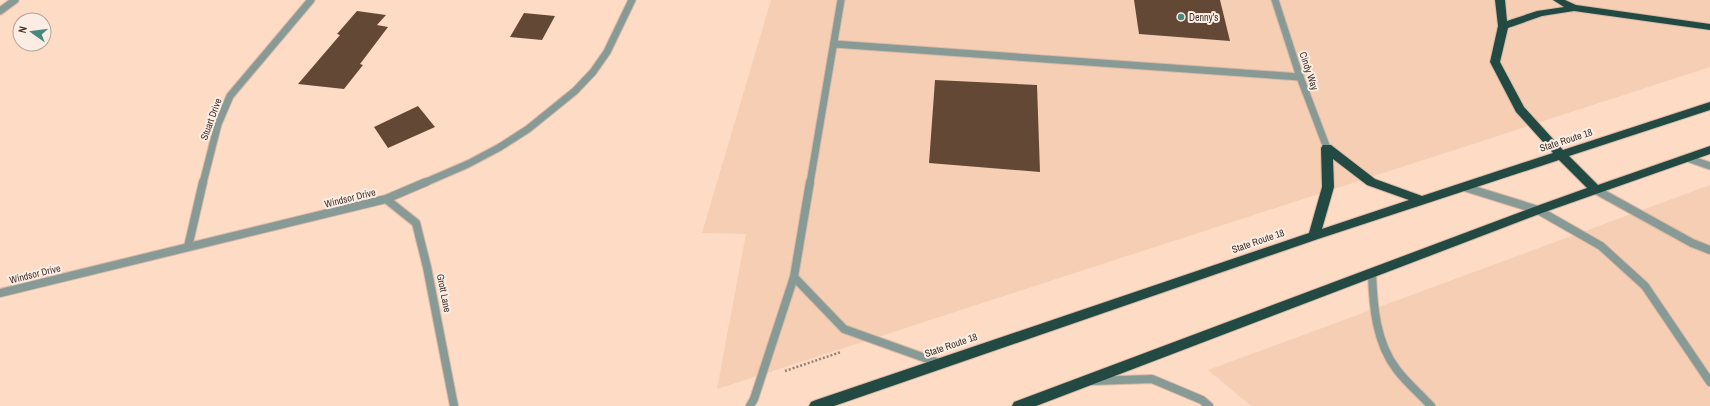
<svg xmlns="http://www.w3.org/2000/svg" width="1710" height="406" viewBox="0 0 1710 406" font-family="'Archivo Narrow',sans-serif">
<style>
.built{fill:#f6ceb4}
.building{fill:#644836}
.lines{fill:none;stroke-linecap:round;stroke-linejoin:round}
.lane-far1-casing{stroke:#d8baa7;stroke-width:9}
.lane-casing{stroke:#d8baa7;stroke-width:10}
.street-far1-casing{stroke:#d8baa7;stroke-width:9}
.street-casing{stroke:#d8baa7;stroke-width:10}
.highway-casing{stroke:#d8baa7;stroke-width:2}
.path{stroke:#978172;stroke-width:2.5;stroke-dasharray:2 2;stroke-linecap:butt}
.lane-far1{stroke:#889a96;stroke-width:7}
.lane{stroke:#889a96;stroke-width:8}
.street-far1{stroke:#889a96;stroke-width:7}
.street{stroke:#889a96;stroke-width:8}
.highway{fill:#224a42;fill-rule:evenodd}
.poi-dot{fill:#478a7d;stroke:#fbede4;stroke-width:1.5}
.labels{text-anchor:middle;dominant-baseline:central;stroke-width:4;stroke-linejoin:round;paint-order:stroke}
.poi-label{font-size:10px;fill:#43362d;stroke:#fbede4;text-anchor:start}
.street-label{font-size:10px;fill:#43362d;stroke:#fbede4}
</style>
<rect width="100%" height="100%" fill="#fddbc5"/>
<path class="built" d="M771 0H1710V67L717 389 746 234 702 233Z
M1710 185V406H1251L1208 370Z"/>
<path class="building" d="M1134 0H1220L1230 41 1139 34Z
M357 11 386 15 377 25 388 27 360 64 363 65 344 89 298 84 340 35 337 34Z
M524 13 555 16 542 40 510 37Z
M935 80 1037 85 1040 172 929 163Z
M418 106 435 127 388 148 374 127Z"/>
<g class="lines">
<g class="lane-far1-casing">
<path id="lane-far1" d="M834 44 1300 77
M1687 158 1710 166
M810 183 841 0"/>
</g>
<g class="lane-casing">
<path id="lane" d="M1464 187 1538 210 1601 246 1645 286 1710 382
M1596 190 1692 243 1710 250
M1372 273C1373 306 1376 343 1397 370 1407 383 1420 394 1431 406
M794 277 844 329 939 363
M1092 381 1152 379 1202 400 1209 406
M750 406 754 399 794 277 810 182"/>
</g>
<g class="street-far1-casing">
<path id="street-far1" d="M1275 0 1300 77 1327 148
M0 11 15 0
M203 183 218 124 230 96 311 0
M424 183 468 164 500 147 528 129 575 91 593 72 607 52 632 0"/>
</g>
<g class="street-casing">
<path id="street" d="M386 199 416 223 427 267 454 406
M188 247 203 182
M0 293 386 199 426 182"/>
</g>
<g class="highway-casing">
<path id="highway" d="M1495 0H1505L1507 21 1537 11 1564 7 1553 0H1565L1576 5 1710 24V30L1574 11 1542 16 1508 28 1500 62 1524 107 1563 150 1710 102V110L1569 156 1598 185 1710 146V154L1542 213 1036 406H1012L1014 402 1534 207 1587 188 1559 160 1318 239 834 406H809L811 402 816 400 1309 233 1322 187 1321 148 1323 145H1331L1375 179 1422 196 1553 153 1516 112 1490 62 1498 26ZM1333 159 1367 185 1409 200 1322 229 1334 187Z"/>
</g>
<path class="path" d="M785 371 841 352"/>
<use href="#lane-far1" class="lane-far1"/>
<use href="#lane" class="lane"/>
<use href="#street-far1" class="street-far1"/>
<use href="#street" class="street"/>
<use href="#highway" class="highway"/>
</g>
<circle class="poi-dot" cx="1181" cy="17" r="4"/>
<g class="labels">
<g class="poi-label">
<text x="1189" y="17">Denny's</text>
</g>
<g class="street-label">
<text transform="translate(1309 71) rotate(71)">Cindy Way</text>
<text transform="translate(211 119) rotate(-70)">Stuart Drive</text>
<text transform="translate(1566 140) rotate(-18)">State Route 18</text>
<text transform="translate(350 198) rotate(-14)">Windsor Drive</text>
<text transform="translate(1258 241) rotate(-19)">State Route 18</text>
<text transform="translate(35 274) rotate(-14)">Windsor Drive</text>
<text transform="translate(444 293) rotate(79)">Grott Lane</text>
<text transform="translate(951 345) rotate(-19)">State Route 18</text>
</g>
</g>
<g transform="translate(32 32) rotate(284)"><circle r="19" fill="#fbede4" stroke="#b1a49b"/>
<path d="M0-3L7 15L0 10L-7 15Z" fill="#478a7d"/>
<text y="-6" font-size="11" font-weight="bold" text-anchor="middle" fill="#43362d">N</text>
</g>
</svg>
